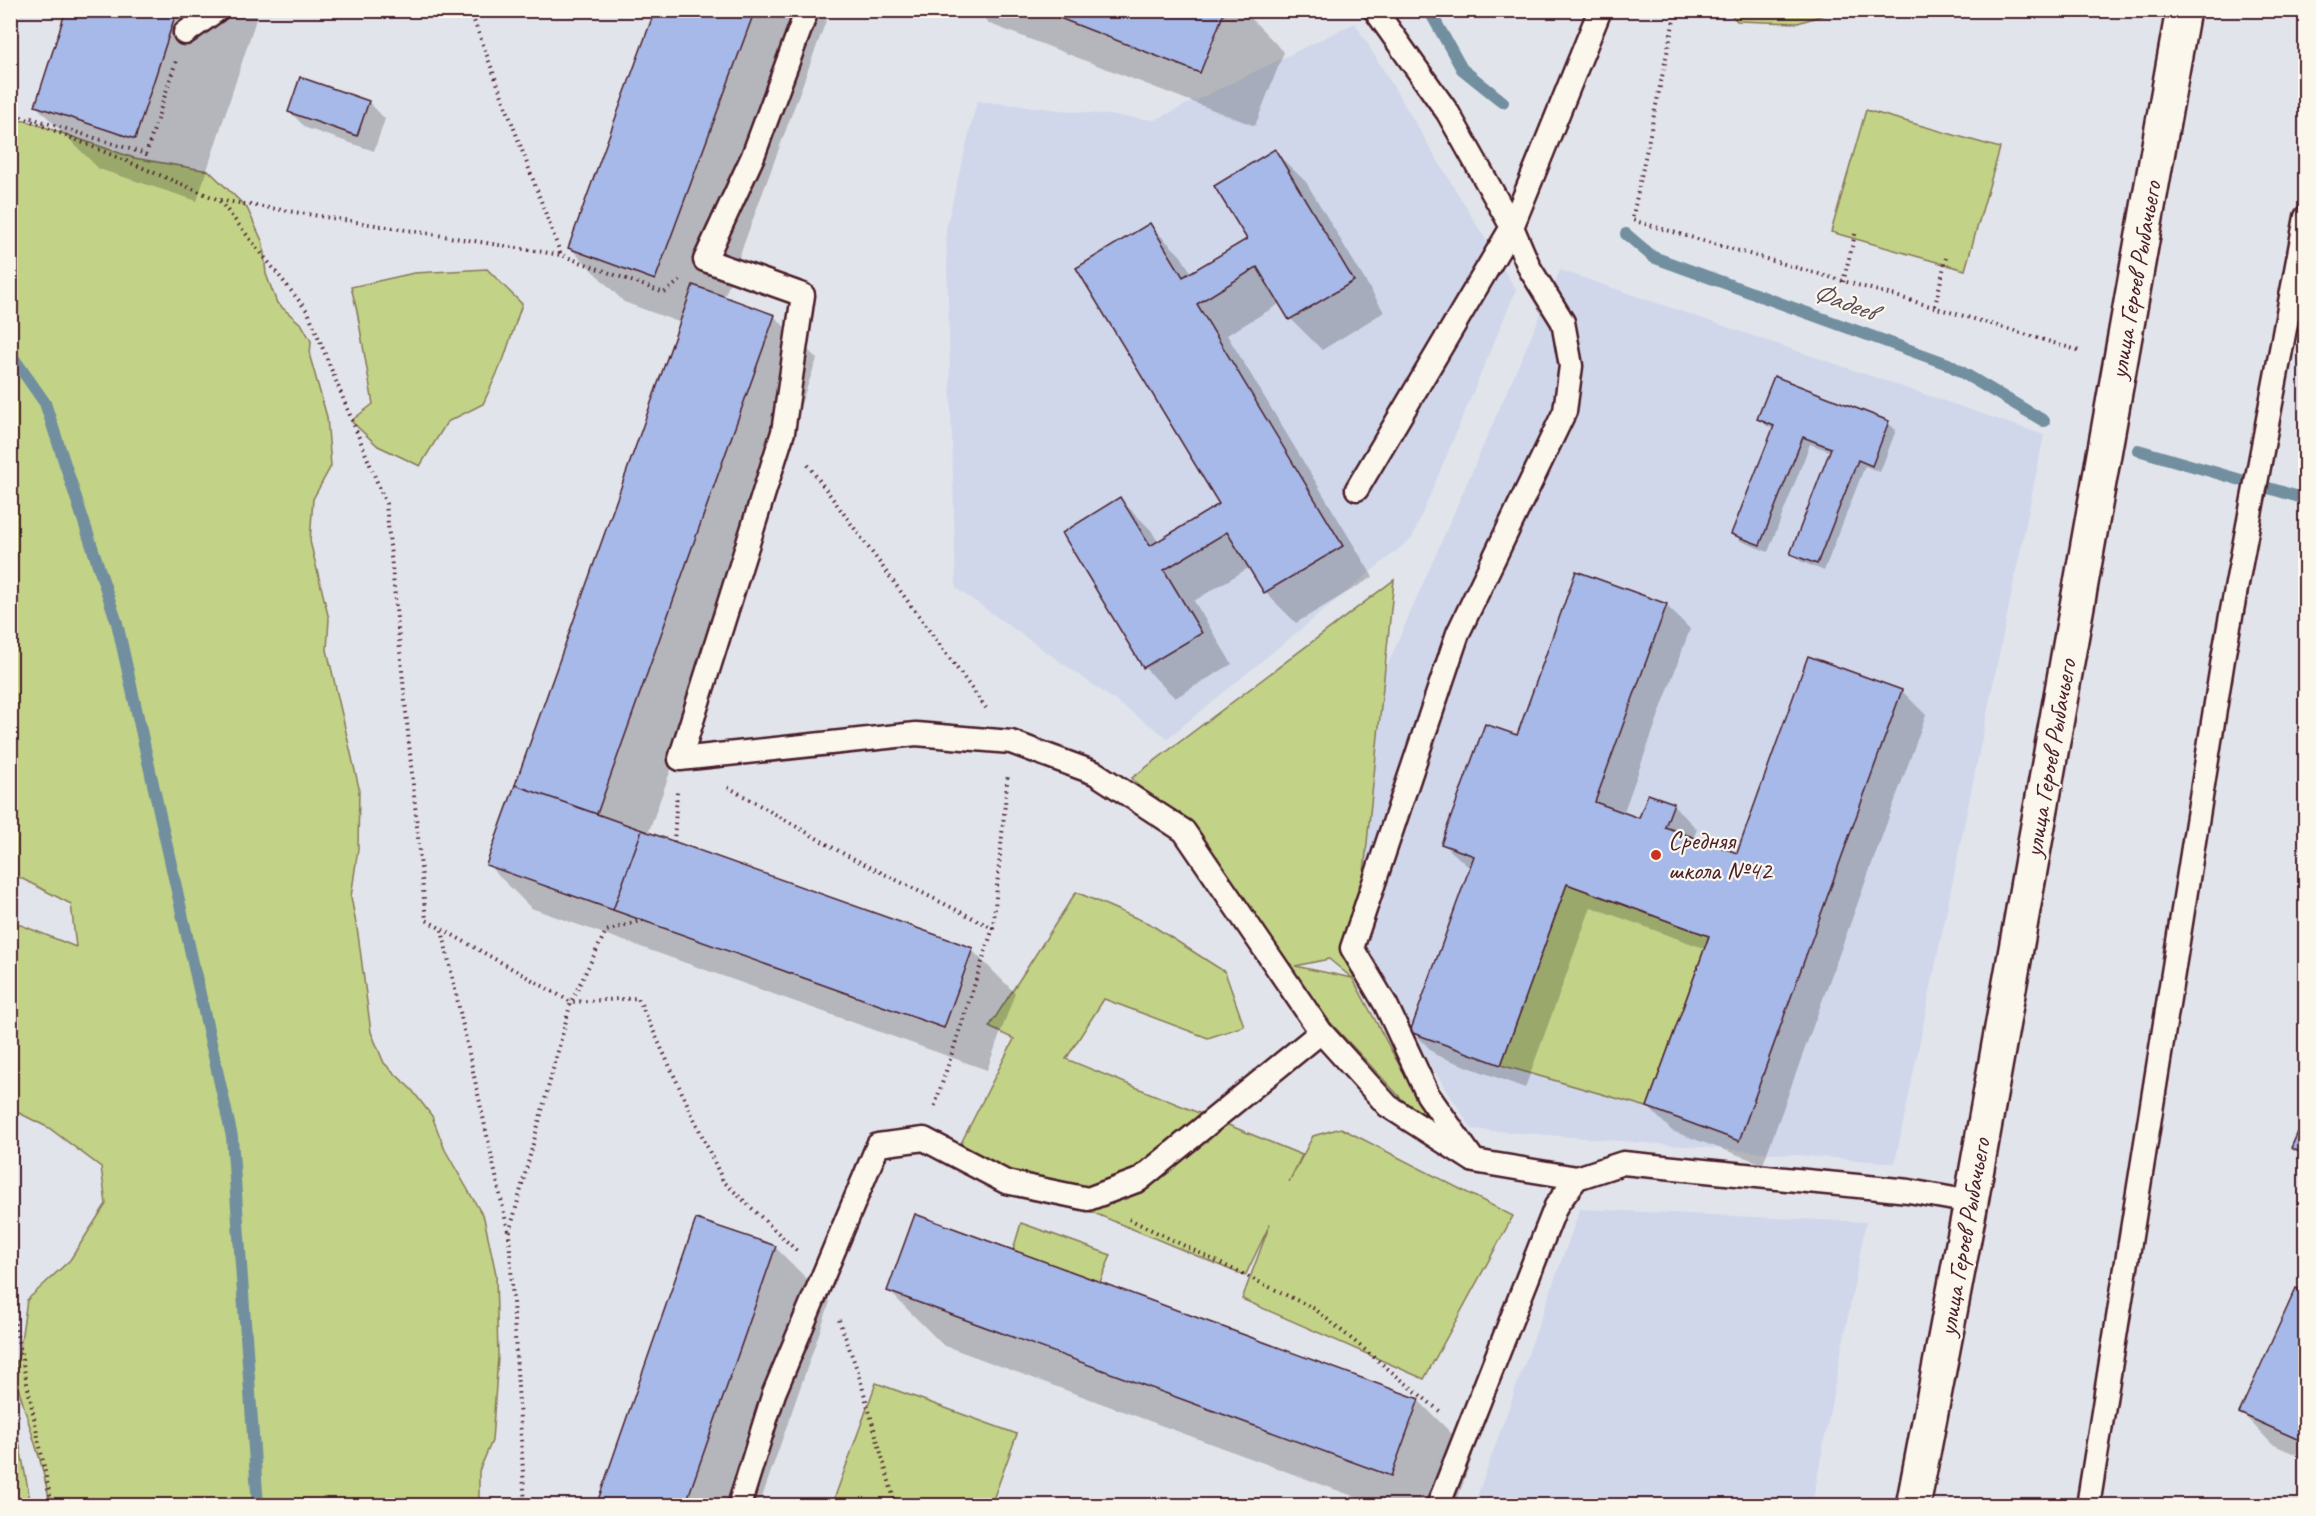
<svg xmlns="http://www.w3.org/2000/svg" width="2316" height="1516" viewBox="0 0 2316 1516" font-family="Caveat,sans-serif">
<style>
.built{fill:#d0d7ea}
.green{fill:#c2d287;stroke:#867859;stroke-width:1.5;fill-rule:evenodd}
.shadow{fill:#0003}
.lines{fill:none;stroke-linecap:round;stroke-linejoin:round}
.stream{stroke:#728fa0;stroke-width:12}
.building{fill:#a6b9e8;stroke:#4a1f2b;stroke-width:1.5}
.lane-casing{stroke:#4a1f2b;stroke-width:27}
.street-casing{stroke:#4a1f2b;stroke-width:38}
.path{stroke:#4a1f2b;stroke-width:4;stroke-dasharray:1.5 4.5;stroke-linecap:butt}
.lane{stroke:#fbf7ec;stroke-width:22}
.street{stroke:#fbf7ec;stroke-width:33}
.poi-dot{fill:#c8321e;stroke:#fbf7ec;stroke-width:2}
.labels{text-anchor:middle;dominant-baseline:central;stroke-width:4.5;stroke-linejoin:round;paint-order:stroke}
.street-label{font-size:26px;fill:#4a1f2b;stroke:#fbf7ec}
.poi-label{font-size:26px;fill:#4a1f2b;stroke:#fbf7ec;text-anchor:start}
.water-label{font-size:27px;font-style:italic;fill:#5b4e5c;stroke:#fbf7ec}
</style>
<rect width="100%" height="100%" fill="#e2e4eb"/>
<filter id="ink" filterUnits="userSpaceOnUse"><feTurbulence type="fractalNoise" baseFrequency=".0167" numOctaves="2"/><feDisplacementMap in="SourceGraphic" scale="12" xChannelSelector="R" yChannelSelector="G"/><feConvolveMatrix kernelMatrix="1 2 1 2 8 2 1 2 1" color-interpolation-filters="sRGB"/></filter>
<g filter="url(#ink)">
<path class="built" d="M1355 23 1516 290 1412 538 1168 738 956 588 946 228 977 101 1155 120Z
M1560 270 2044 435 1895 1163 1472 1129 1300 865Z
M1580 1209 1866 1222 1812 1505H1474Z"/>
<path class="green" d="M1728 11H1836L1798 23 1737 21Z
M1866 110 2000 148 1965 270 1831 232Z
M11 120 27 121 134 158 209 171 247 208 263 243 266 274 277 303 302 325 311 341 310 357 327 417 331 466 313 499 310 541 329 619 327 650 359 788 358 849 351 897 358 934 371 1032 384 1063 412 1090 432 1116 445 1150 484 1218 496 1274 498 1357 492 1441 479 1471V1498L483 1505H51L40 1460 14 1374 20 1347 27 1300 70 1260 106 1204 101 1167 49 1128 11 1109V921L76 947 71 904 11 873Z
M487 269 522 304 504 358 483 404 447 422 420 466 378 446 351 421 373 404 357 311 351 287 414 273Z
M1394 580 1353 979 1439 1139 1273 961 1292 965 1255 935 1132 778ZM1329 959 1352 978 1295 966Z
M1567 884 1709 936 1647 1107 1501 1065Z
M1076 892 1150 924 1225 972 1244 1026 1208 1038 1104 999 1066 1059 1302 1155 1289 1182 1313 1136 1341 1128 1513 1216 1424 1379 1242 1299 1270 1224 1245 1276 955 1155 1014 1039 989 1027Z
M1021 1223 1111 1255 1100 1282 1013 1250Z
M876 1383 1017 1434 991 1505H832Z
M10 1400H11L31 1505H11Z"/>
<path class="shadow" d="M67 10H259L197 201 99 169 36 106Z
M657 10H830L724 298 774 316 817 359 648 834 972 950 1015 993 987 1070 531 908 488 865 681 323 624 302 569 247Z
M976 10H1243L1284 52 1255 126 990 24Z
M301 79 369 102 385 119 374 151 306 128 290 112Z
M1274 151 1306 182 1384 312 1322 350 1291 319 1281 303 1227 335 1373 577 1296 623 1265 592 1250 567 1194 601 1232 664 1175 698 1144 667 1120 499 1151 530 1158 542 1221 505 1150 225 1181 256 1192 274 1249 239Z
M1775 378 1888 423 1896 430 1880 472 1865 466 1824 571 1800 561 1792 553 1832 452 1810 444 1768 552 1741 541 1733 533 1774 429 1767 426 1759 419Z
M1666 605 1690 629 1623 814 1640 820 1673 805 1697 829 1693 839 1737 855 1902 691 1926 715 1763 1164 1672 1131 1648 1107 1706 949 1591 907 1525 1088 1436 1055 1412 1031 1471 869 1443 844 1518 737Z
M2306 1118V1161L2292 1148Z
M775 1247 830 1302 759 1506H598Z
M889 1291 1418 1400 1473 1455 1455 1506H1380L943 1345Z
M2306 1294V1459L2272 1444 2241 1412Z"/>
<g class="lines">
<path class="stream" d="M1429 10 1462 69 1503 102
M1626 234 1653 257 1948 364 2044 421
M10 353 45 403 117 623 232 1137 258 1506
M2138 450 2306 499"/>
</g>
<path class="building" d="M66 10H177L135 139 35 106Z
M655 10H755L655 280 568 248Z
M1039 10H1225L1200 73Z
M300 77 369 101 357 136 288 112Z
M1275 149 1354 281 1289 320 1257 267 1197 304 1343 546 1264 593 1227 532 1164 570 1202 633 1143 668 1062 533 1120 497 1150 546 1219 504 1076 268 1150 223 1183 277 1247 239 1214 186Z
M693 285 775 315 597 814 515 785Z
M1774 376 1889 421 1872 466 1858 460 1817 564 1790 554 1831 448 1803 437 1760 545 1731 534 1774 426 1757 419Z
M1576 571 1667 604 1595 802 1639 818 1648 794 1674 803 1665 827 1737 853 1808 656 1902 690 1739 1141 1647 1107 1709 936 1567 884 1501 1065 1410 1032 1474 856 1441 844 1485 724 1517 735Z
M515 785 642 830 613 910 486 865Z
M642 830 973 948 944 1028 613 910Z
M2306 1114V1155L2291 1148Z
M915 1214 1419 1399 1391 1476 887 1291Z
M696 1219 776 1246 685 1506H596Z
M2296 1288 2306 1293V1443L2239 1413Z"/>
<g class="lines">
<g class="lane-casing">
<path id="lane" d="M1375 10 1448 113 1512 227 1530 269 1563 322 1571 366 1565 411 1458 633 1352 948 1386 1005 1428 1095 1474 1161
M185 33 217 10
M1357 489 1512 227 1600 10
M1321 1032 1388 1106 1474 1161 1577 1178
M739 1506 774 1393 878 1145 924 1139 1006 1182 1088 1199 1139 1180 1321 1032 1184 831 1095 773 1011 742 916 734 680 759 783 432 803 295 705 260 753 156 807 10
M1438 1506 1556 1206 1577 1178 1623 1163 1909 1191 1971 1202
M2088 1506 2224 653 2306 217"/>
</g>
<g class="street-casing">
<path id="street" d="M1913 1506 1971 1202 2183 10"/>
</g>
<path class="path" d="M470 10 561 255
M1676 10 1632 220C1782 264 1931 305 2080 351
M10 112 219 200 308 312 386 504 426 920 571 1002 509 1234 525 1506
M31 118 146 154 176 61
M220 200 561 255 664 293 682 279
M1843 282 1856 231
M1935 306 1946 258
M808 465 986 708
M728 787 846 855 993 928 934 1108
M674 842 677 792
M643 920 606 931 571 1002 638 998 723 1181 798 1252
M993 928 1008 773
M442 930 508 1231
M1129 1219 1315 1309 1442 1413
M10 1300 52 1506
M839 1320 858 1372 896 1506"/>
<use href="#lane" class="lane"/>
<use href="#street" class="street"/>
</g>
</g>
<circle class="poi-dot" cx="1656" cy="855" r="6"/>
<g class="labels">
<g class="street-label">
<text transform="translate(2135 280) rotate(-80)">улица Героев Рыбачьего</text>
<text transform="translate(2050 758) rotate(-80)">улица Героев Рыбачьего</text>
<text transform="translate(1964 1237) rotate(-80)">улица Героев Рыбачьего</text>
</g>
<g class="poi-label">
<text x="1668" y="840">Средняя<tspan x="1668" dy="30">школа №42</tspan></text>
</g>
<g class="water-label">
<text transform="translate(1844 301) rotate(20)">Фадеев</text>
</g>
</g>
<rect width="2316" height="1516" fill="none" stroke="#fbf7ec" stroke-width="36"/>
<rect x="18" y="18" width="2280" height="1480" fill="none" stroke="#4a1f2b" stroke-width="2" filter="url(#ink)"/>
</svg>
